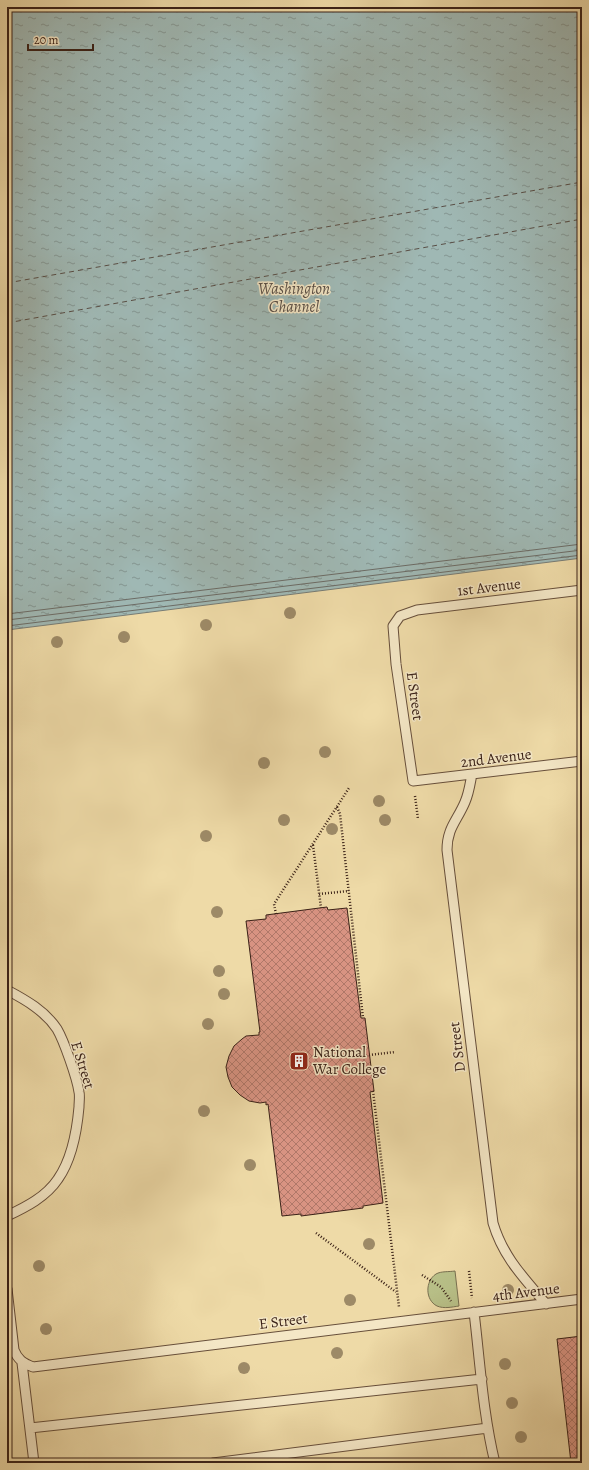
<svg xmlns="http://www.w3.org/2000/svg" width="589" height="1470" viewBox="0 0 589 1470" font-family="Alegreya,serif">
<style>
.green{fill:#b8c088;stroke:#797050}
.water{fill:url(#water-ripples);stroke:#777c75}
.lines{fill:none;stroke-linecap:round;stroke-linejoin:round}
.shore{stroke:#6c6c66;stroke-width:1}
.ferry{stroke:#584e46;stroke-width:1;stroke-dasharray:5 4;stroke-linecap:butt}
.building{fill:url(#building-cross-hatch);stroke:#3a2117}
.service-casing{stroke:#674f3b;stroke-width:11}
.path{stroke:#3a2117;stroke-width:2.5;stroke-dasharray:1 2;stroke-linecap:butt}
.service{stroke:#f4e7c6;stroke-width:9}
.tree{fill:#9d8a67}
.labels{text-anchor:middle;dominant-baseline:central;stroke-width:3;stroke-linejoin:round;paint-order:stroke}
.street-label{font-size:15px;fill:#3a2117;stroke:#f4e7c6}
.poi-label{font-size:15px;fill:#3a2117;stroke:#f4e7c6;text-anchor:start}
.water-label{font-size:16px;font-style:italic;fill:#584e46;stroke:#f4e7c6}
</style>
<defs>
<pattern id="water-ripples" width="26" height="14" patternUnits="userSpaceOnUse"><rect width="26" height="14" fill="#9fb8b4"/><path d="M2 4q2-2 4 0t4 0M15 11q2-2 4 0t4 0" fill="none" stroke="#839591"/></pattern>
<pattern id="building-cross-hatch" width="8" height="8" patternUnits="userSpaceOnUse"><rect width="8" height="8" fill="#d89382"/><path d="M0 0l8 8M0 8l8-8" fill="none" stroke="#b07869"/></pattern>
</defs>
<rect width="100%" height="100%" fill="#eedaa7"/>
<filter id="stains"><feTurbulence type="fractalNoise" baseFrequency=".005" numOctaves="4"/><feColorMatrix values="0 0 0 0 .2 0 0 0 0 .09 0 0 0 0 .02 0 0 0 .5 -.17"/></filter>
<radialGradient id="worn" r=".72"><stop offset=".6" stop-color="#630" stop-opacity="0"/><stop offset="1" stop-color="#630" stop-opacity=".3"/></radialGradient>
<path class="green" d="M455 1271 459 1306C452 1307 444 1309 437 1306 425 1300 425 1281 436 1274 441 1271 449 1272 455 1271Z"/>
<path class="water" d="M7 7H582V558L7 630Z"/>
<g class="lines">
<path class="shore" d="M7 614 582 544
M7 620 582 550
M7 626 582 555"/>
<path class="ferry" d="M7 283 582 182
M7 323 582 219"/>
</g>
<path class="building" d="M327 907 328 910 347 908 361 1018H365L374 1091 370 1092 383 1203 363 1206V1208L301 1216V1214L282 1216 268 1104 266 1105V1102L260 1103 249 1101 240 1095 232 1087 228 1077 226 1067 229 1056 234 1046 242 1039 246 1036 259 1035V1032H260L246 921 266 919V915Z
M582 1336V1463H571L557 1339Z"/>
<g class="lines">
<g class="service-casing">
<path id="service" d="M582 590 417 610 400 616 393 626 396 664 413 781 582 761
M472 774C470 784 469 793 465 802 457 821 447 828 447 850L493 1223C503 1257 524 1278 546 1304
M7 990C26 1000 45 1011 57 1029 64 1041 77 1078 79 1092 80 1096 79 1102 79 1107 77 1130 72 1159 58 1179 46 1197 26 1207 7 1216
M7 1289 14 1350C18 1360 23 1363 33 1367L582 1299
M474 1312C480 1362 483 1414 495 1463
M22 1363 34 1463
M30 1428 482 1379
M213 1463 488 1428"/>
</g>
<path class="path" d="M415 796 418 819
M337 807 340 814 363 1018
M313 845 321 908
M319 894 349 891
M276 914 274 904 349 788
M369 1055 395 1052
M373 1091 399 1307
M316 1233 396 1292
M469 1271 472 1298
M422 1275 441 1287 451 1301"/>
<use href="#service" class="service"/>
</g>
<g class="tree">
<circle cx="290" cy="613" r="6"/>
<circle cx="206" cy="625" r="6"/>
<circle cx="124" cy="637" r="6"/>
<circle cx="57" cy="642" r="6"/>
<circle cx="325" cy="752" r="6"/>
<circle cx="264" cy="763" r="6"/>
<circle cx="379" cy="801" r="6"/>
<circle cx="284" cy="820" r="6"/>
<circle cx="385" cy="820" r="6"/>
<circle cx="332" cy="829" r="6"/>
<circle cx="206" cy="836" r="6"/>
<circle cx="217" cy="912" r="6"/>
<circle cx="219" cy="971" r="6"/>
<circle cx="224" cy="994" r="6"/>
<circle cx="208" cy="1024" r="6"/>
<circle cx="204" cy="1111" r="6"/>
<circle cx="250" cy="1165" r="6"/>
<circle cx="369" cy="1244" r="6"/>
<circle cx="39" cy="1266" r="6"/>
<circle cx="508" cy="1290" r="6"/>
<circle cx="350" cy="1300" r="6"/>
<circle cx="46" cy="1329" r="6"/>
<circle cx="337" cy="1353" r="6"/>
<circle cx="505" cy="1364" r="6"/>
<circle cx="244" cy="1368" r="6"/>
<circle cx="512" cy="1403" r="6"/>
<circle cx="521" cy="1437" r="6"/>
</g>
<defs>
<g id="building-square" transform="scale(1)"><rect x="-9" y="-9" width="18" height="18" rx="4" fill="#8f2418" stroke="#f4e7c6"/><path d="M-4-6H4V6H1V3H-1V6H-4ZM-2.5-4.3h1.7v1.8h-1.7ZM.8-4.3h1.7v1.8H.8ZM-2.5-1h1.7V.8h-1.7ZM.8-1h1.7V.8H.8Z" fill="#fff"/></g>
</defs>
<g fill-rule="evenodd">
<use href="#building-square" x="299" y="1061"/>
</g>
<g class="labels">
<g class="street-label">
<text transform="translate(489 587) rotate(-7)">1st Avenue</text>
<text transform="translate(415 696) rotate(82)">E Street</text>
<text transform="translate(496 758) rotate(-7)">2nd Avenue</text>
<text transform="translate(457 1047) rotate(-97)">D Street</text>
<text transform="translate(83 1065) rotate(73)">E Street</text>
<text transform="translate(526 1292) rotate(-7)">4th Avenue</text>
<text transform="translate(283 1321) rotate(-7)">E Street</text>
</g>
<g class="poi-label">
<text x="313" y="1052">National<tspan x="313" dy="17">War College</tspan></text>
</g>
<g class="water-label">
<text x="294" y="289">Washington<tspan x="294" dy="18">Channel</tspan></text>
</g>
</g>
<rect width="589" height="1470" fill="none" stroke="#eedaa7" stroke-width="24"/>
<rect x="8" y="8" width="573" height="1454" fill="none" stroke="#3a2117" stroke-width="2"/>
<rect x="12" y="12" width="565" height="1446" fill="none" stroke="#3a2117"/>
<path d="M28 44v6h65v-6" fill="none" stroke="#3a2117" stroke-width="2"/>
<text x="34" y="44" font-size="12" fill="#3a2117" stroke="#f4e7c6" stroke-width="3" paint-order="stroke">20 m</text>
<rect width="100%" height="100%" filter="url(#stains)"/>
<rect width="100%" height="100%" fill="url(#worn)"/>
</svg>
